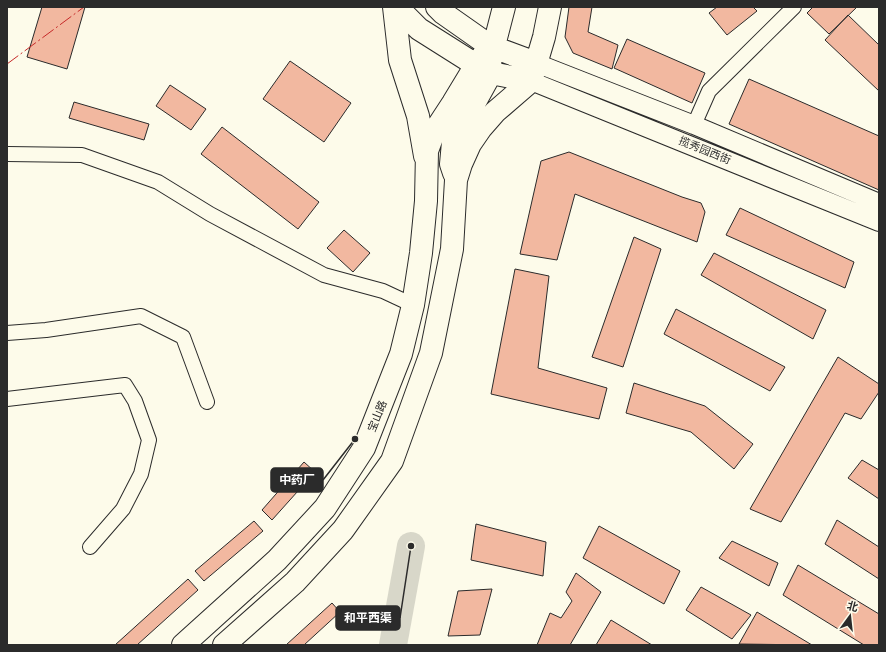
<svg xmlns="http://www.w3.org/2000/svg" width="886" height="652" viewBox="0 0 886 652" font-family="Arial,'Noto Sans SC',sans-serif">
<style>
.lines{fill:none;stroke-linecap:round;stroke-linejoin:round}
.river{stroke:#d8d7c9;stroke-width:28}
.building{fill:#f2b8a0;stroke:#2b2b2b}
.minor-casing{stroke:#2b2b2b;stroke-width:16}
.tertiary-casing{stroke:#2b2b2b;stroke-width:20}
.primary-casing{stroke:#2b2b2b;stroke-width:24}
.minor{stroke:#fdfbea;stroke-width:14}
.tertiary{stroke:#fdfbea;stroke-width:18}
.primary{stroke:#fdfbea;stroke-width:22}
.power{stroke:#c62828;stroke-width:1;stroke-dasharray:14 3 2 3;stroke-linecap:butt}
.labels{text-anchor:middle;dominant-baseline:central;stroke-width:3;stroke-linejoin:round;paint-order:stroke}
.street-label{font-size:11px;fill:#2b2b2b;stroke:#fdfbea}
.leader{fill:none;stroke:#2b2b2b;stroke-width:1.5}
.callout-dot{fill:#2b2b2b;stroke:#fdfbea;stroke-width:1.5}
.callout{fill:#2b2b2b;stroke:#2b2b2b;stroke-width:1.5}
.callout-label{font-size:12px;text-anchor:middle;font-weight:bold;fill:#fff}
</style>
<rect width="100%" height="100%" fill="#fdfbea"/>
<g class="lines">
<path class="river" d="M393 645 411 546"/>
</g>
<path class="building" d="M42 7H85L67 69 27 57Z
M569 7H592L588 32 618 45 612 69 573 53 565 37Z
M717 7H753L757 11 727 35 709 13Z
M813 7H857L829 34 807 13Z
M848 15 879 45V91L825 40Z
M627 39 705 73 692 103 614 68Z
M290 61 351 103 324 142 263 99Z
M749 79 879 136V190L729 124Z
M170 85 206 109 191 130 156 106Z
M74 102 149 124 144 140 69 118Z
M222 127 319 202 298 229 201 154Z
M569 152 682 197 701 203 705 212 697 242 575 194 557 260 520 254 541 161Z
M740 208 854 262 845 288 726 235Z
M344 230 370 253 353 272 327 248Z
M634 237 661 249 623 367 592 357Z
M714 253 826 310 813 339 701 275Z
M515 269 549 276 538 368 607 388 599 419 491 394Z
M676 309 785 367 770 391 664 334Z
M838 357 879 384V392L861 419 845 413 781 522 750 509Z
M634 383 705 406 753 444 734 469 691 432 626 413Z
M862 460 879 470V499L848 478Z
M304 462 315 472 272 520 262 510Z
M837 520 879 547V579L825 544Z
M254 521 263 531 204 581 195 571Z
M476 524 546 542 543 576 471 560Z
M599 526 680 571 664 604 583 558Z
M732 541 778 563 769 586 719 558Z
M798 565 879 614V645H864L783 595Z
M576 573 601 592 570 645H537L550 613 561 618 572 601 566 592Z
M188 579 198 590 137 645H115Z
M701 587 751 615 732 639 686 610Z
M492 589 480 635 448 636 458 591Z
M332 603 340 612 304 645H286Z
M757 612 812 645 739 644Z
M611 620 652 645H596Z"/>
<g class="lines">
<g class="minor-casing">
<path id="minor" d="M694 125 709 91 794 7
M7 154 82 155 158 182 210 214 324 275 383 291 413 305
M7 333 46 330 141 316 183 337 207 402
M7 399 125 385 135 401 149 440 141 474 123 509 90 547"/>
</g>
<g class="tertiary-casing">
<path id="tertiary" d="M536 63 694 125 879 203
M531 81 879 222"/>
</g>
<g class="primary-casing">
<path id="primary" d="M394 7 400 60 418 116 425 156
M397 7 419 29 476 65 491 73 531 81
M437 7 443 13 490 46 536 63
M454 173 451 164 453 142 491 73 490 58
M183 645 277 560 325 508 364 448 401 354 413 305 421 253 426 201 427 151 434 132 453 103 476 65 496 38 504 7
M224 645 295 582 343 530 392 461 431 353 452 249 456 180 461 164 470 144 481 128 495 112 531 81 544 37 550 7"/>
</g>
<use href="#minor" class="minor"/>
<use href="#tertiary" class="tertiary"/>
<use href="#primary" class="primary"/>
<path class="power" d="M7 64 84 7"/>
</g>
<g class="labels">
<g class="street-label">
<text transform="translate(705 150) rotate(22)">揽秀园西街</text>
<text transform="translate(377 416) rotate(-68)">宝山路</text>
</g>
</g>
<path class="leader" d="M355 439L323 480M411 546L400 618"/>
<g class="callout-dot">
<circle cx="355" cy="439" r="4"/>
<circle cx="411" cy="546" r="4"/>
</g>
<g class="callout">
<rect x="271" y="468" width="52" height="24" rx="4"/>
<rect x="336" y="606" width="64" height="24" rx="4"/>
</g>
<g class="callout-label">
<text x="297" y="484">中药厂</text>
<text x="368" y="622">和平西渠</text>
</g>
<rect width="886" height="652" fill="none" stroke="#2b2b2b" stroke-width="16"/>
<g transform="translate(850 616) rotate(15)" stroke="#fdfbea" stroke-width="3" paint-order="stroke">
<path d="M0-3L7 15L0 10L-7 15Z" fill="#2b2b2b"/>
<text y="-6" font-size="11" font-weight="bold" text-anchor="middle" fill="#2b2b2b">北</text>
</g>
</svg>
